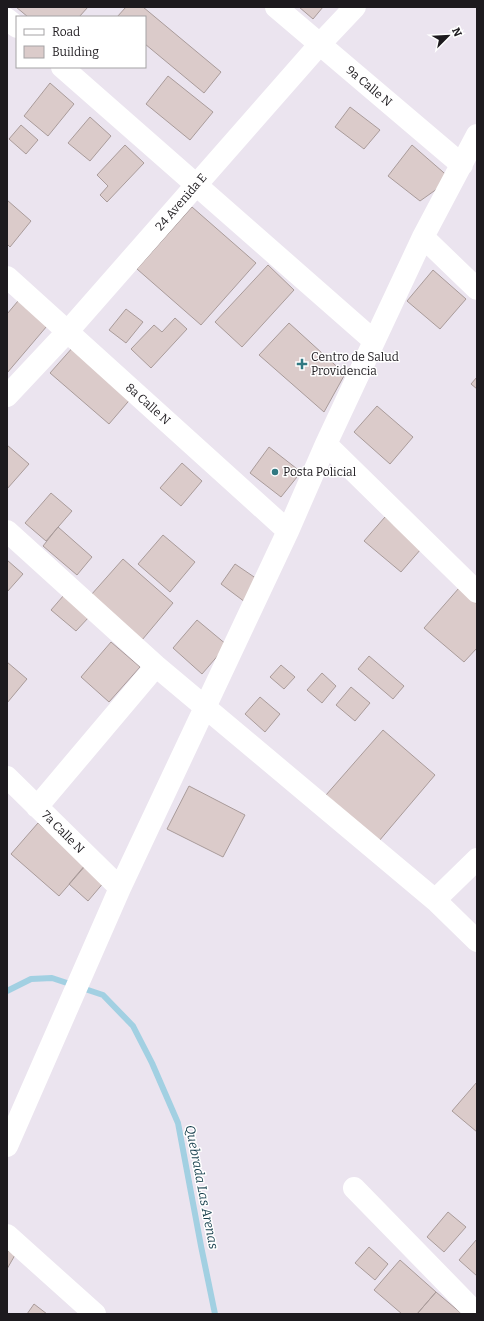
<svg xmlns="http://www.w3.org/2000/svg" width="484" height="1321" viewBox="0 0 484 1321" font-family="Bitter,serif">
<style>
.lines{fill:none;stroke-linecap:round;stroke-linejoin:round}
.stream{stroke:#a2d0e2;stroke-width:6}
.building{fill:#dbcbca;stroke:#a99b9a}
.minor{stroke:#fff;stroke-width:22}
.poi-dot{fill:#317982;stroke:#fff;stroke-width:1.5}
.labels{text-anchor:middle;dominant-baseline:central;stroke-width:3;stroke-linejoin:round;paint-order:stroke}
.street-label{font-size:12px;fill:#1d1a1e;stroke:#fff}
.poi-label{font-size:12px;fill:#1d1a1e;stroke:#fff;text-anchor:start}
.water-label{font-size:13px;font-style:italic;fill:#133c4a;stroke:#fff}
</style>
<rect width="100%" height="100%" fill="#ebe4ef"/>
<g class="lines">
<path class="stream" d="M7 991 31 979 52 978 103 995 133 1026 152 1063 178 1123 201 1246 215 1314"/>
</g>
<path class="building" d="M16 7H88L79 17H28Z
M126 7H143L221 72 204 93 145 44V17H117Z
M299 7H323L313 19Z
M168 76 213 112 190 140 146 104Z
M50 83 74 104 48 136 24 116Z
M350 107 380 130 364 149 335 127Z
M90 117 111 136 90 161 68 143Z
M21 125 38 140 26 154 9 139Z
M125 145 144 163 107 202 100 195 108 186 97 175Z
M412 145 451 179 420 201 388 176Z
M7 200 31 221 10 247 7 244Z
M192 207 256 263 201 325 137 269Z
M268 265 294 290 242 347 215 322Z
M433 270 466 299 440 329 407 301Z
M18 301 47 326 7 373V314Z
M126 309 143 322 126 343 109 330Z
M175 318 187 329 151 368 131 349 154 325 162 332Z
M289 323 345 374 324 412 259 355Z
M74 346 133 396 109 424 50 373Z
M477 377V389L471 384Z
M377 406 413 437 390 464 354 432Z
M7 445 29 464 7 489Z
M269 447 301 472 281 497 250 473Z
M182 463 202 481 181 506 160 488Z
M51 493 72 511 46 541 25 523Z
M385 517 421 549 401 572 364 541Z
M58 527 92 557 77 575 43 546Z
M163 535 195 562 170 592 138 564Z
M123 559 173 603 142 640 91 595Z
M7 560 23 574 7 592Z
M235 564 260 581 245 602 221 584Z
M459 588 477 604V648L464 662 424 628Z
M64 595 89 617 76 631 51 610Z
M197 620 227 645 202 674 173 648Z
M111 642 140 667 109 702 81 677Z
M369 656 404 686 393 699 358 669Z
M7 662 27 679 7 703Z
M281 665 295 677 284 689 270 677Z
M322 673 336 686 322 703 307 690Z
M351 687 370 703 355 721 336 705Z
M260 697 280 714 265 732 245 714Z
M383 730 435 775 379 841 326 795Z
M189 786 245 815 223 857 167 829Z
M38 823 86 865 59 896 11 854Z
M86 864 105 881 88 901 69 884Z
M477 1082V1132L452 1111Z
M448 1212 466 1227 444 1252 427 1237Z
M477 1239V1276L459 1260Z
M369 1247 388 1264 375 1280 355 1263Z
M7 1250 15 1255 7 1269Z
M400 1260 436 1292 417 1314H402L374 1290Z
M436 1292 462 1314H417Z
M34 1304 47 1314H27Z"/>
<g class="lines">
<path class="minor" d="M276 7 462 165
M7 19 17 27
M62 67 374 341
M423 237 477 289
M7 277 288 531
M7 396 68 331 320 44 355 7
M326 444 477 592
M7 531 156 666 435 900 477 941
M7 777 120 888
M37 807 156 666
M435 900 477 859
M7 1146 120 888 288 531 326 444 423 237 477 135
M354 1188 477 1314
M7 1235 95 1314"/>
</g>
<g class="poi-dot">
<path d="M300 358h4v4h4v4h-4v4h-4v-4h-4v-4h4z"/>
<circle cx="275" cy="472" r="4"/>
</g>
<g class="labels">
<g class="street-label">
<text transform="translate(369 86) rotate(40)">9a Calle N</text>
<text transform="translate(181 202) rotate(-49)">24 Avenida E</text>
<text transform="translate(148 404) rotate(42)">8a Calle N</text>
<text transform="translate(63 832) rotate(45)">7a Calle N</text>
</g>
<g class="poi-label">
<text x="311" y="357">Centro de Salud<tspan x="311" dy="14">Providencia</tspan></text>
<text x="283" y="472">Posta Policial</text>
</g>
<g class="water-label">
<text transform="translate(202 1187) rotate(79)">Quebrada Las Arenas</text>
</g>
</g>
<rect width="484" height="1321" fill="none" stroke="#1d1a1e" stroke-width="16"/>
<rect x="16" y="16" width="130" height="52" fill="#ffffff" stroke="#a5a3a5"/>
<rect x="24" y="29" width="20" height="6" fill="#ffffff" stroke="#a5a3a5"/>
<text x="52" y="36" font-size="12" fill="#1d1a1e">Road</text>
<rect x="24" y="46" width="20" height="12" fill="#dbcbca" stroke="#a5a3a5"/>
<text x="52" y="56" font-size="12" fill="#1d1a1e">Building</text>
<g transform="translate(448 36) rotate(66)" stroke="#ffffff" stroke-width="3" paint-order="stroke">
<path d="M0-3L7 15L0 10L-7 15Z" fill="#1d1a1e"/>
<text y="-6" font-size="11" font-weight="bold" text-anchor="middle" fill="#1d1a1e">N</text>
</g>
</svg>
